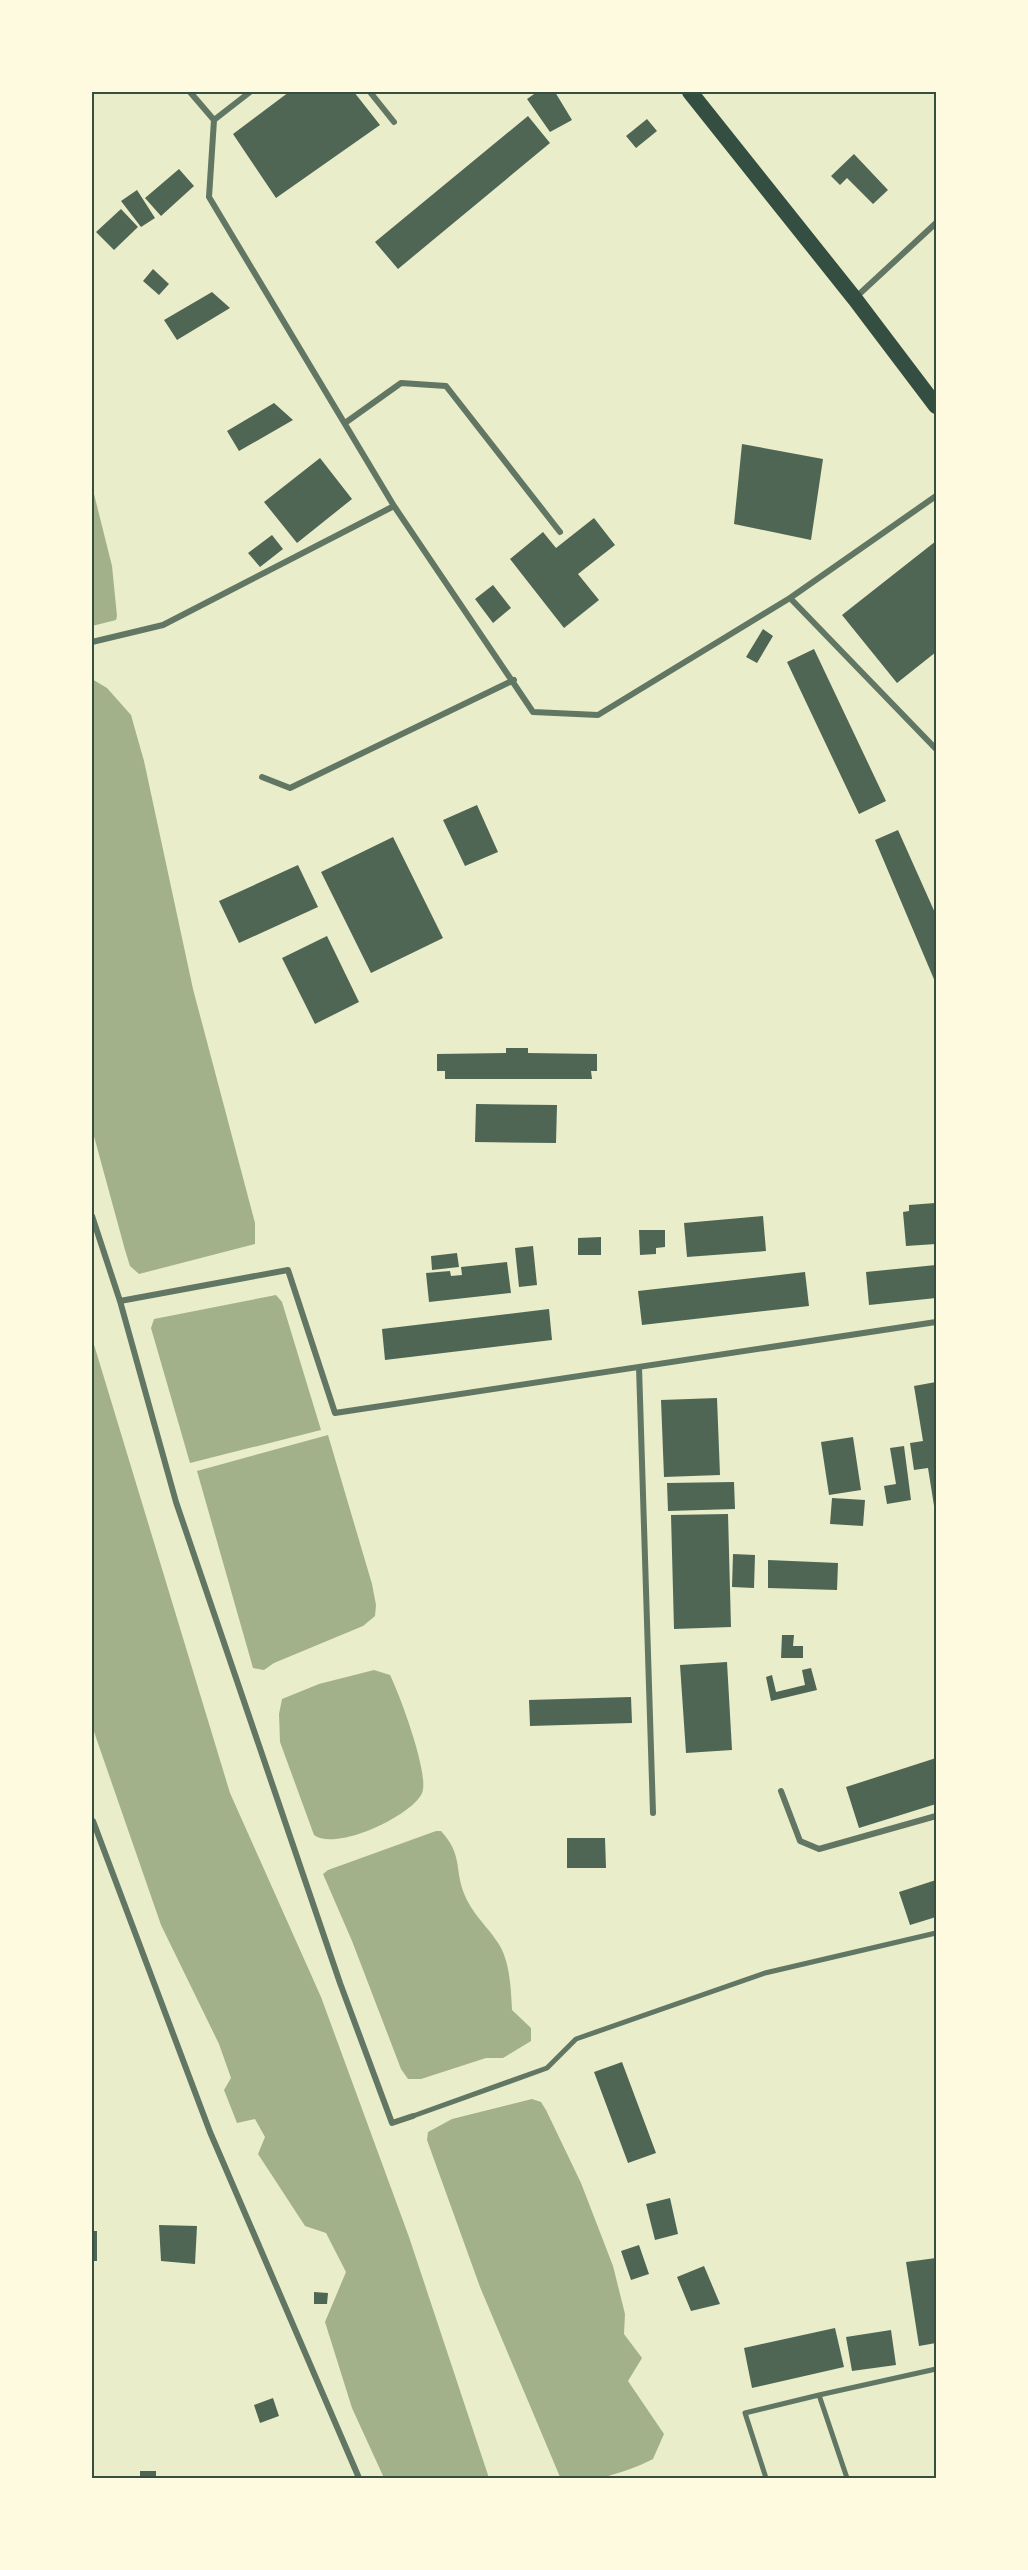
<svg xmlns="http://www.w3.org/2000/svg" width="1028" height="2570" viewBox="0 0 1028 2570" font-family="'Roboto Condensed',sans-serif">
<style>
.water{fill:#a3b18a}
.building{fill:#4f6655}
.lines{fill:none;stroke-linecap:round;stroke-linejoin:round}
.pedestrian{stroke:#617663;stroke-width:5}
.minor{stroke:#617663;stroke-width:6}
.trunk{stroke:#344e41;stroke-width:16}
.neatline{fill:none;stroke:#344e41;stroke-width:2}
</style>
<rect width="100%" height="100%" fill="#e9edc9"/>
<path class="water" d="M92 486 112 566 117 616 116 620 92 626Z
M92 679 107 688 131 715 144 761 193 989 255 1223V1244L139 1274 130 1266 125 1250 92 1129Z
M276 1295 282 1302 321 1430 190 1463 151 1328 154 1319Z
M92 1338 230 1793 321 1997 409 2237 489 2478H384L352 2408 325 2322 346 2272 326 2233 305 2226 258 2154 265 2137 255 2119 237 2123 224 2090 231 2078 219 2044 161 1925 92 1726Z
M328 1435 372 1584 376 1605 375 1616 363 1626 274 1663 264 1670 253 1668 197 1471Z
M374 1670 390 1675C399 1693 430 1775 422 1793 413 1815 336 1852 314 1835L280 1742 279 1714 282 1699 319 1684Z
M436 1831H441C462 1854 455 1867 463 1891 472 1915 488 1926 500 1946 510 1964 511 1989 512 2010L531 2028V2041L503 2058H486L421 2079H408L401 2069 352 1941 323 1874 328 1870Z
M532 2099 541 2102 546 2110 581 2183 613 2266 625 2314 624 2334 642 2358 628 2381 664 2434 653 2459C630 2471 584 2487 560 2477L480 2287 427 2140 428 2132 452 2119Z"/>
<path class="building" d="M289 92H354L380 125 276 198 233 134Z
M537 92H555L572 120 550 132 527 99Z
M528 116 550 143 398 269 375 242Z
M647 119 657 131 636 148 626 136Z
M854 154 888 190 873 204 847 178 840 185 831 176Z
M179 169 194 186 161 216 145 198Z
M137 190 155 218 141 227 121 201Z
M121 209 138 227 114 250 96 232Z
M153 269 169 284 159 295 143 281Z
M212 292 230 308 177 340 164 320Z
M274 403 293 420 239 451 227 431Z
M742 444 823 459 811 540 734 524Z
M320 458 352 499 297 543 264 502Z
M594 518 615 545 578 574 599 600 564 628 510 559 543 532 556 548Z
M272 535 283 549 260 567 248 553Z
M936 541V652L897 683 842 615Z
M493 585 511 608 493 623 475 599Z
M763 629 773 636 757 663 746 657Z
M814 649 886 801 859 814 787 662Z
M477 805 498 852 465 866 443 820Z
M898 830 936 915V984L875 840Z
M393 837 443 938 371 973 321 872Z
M298 865 318 907 239 943 219 901Z
M327 936 359 1002 315 1024 282 958Z
M506 1048H528V1053L597 1054V1071H591L592 1079H445V1071H437V1054L506 1053Z
M476 1104 557 1105 556 1143 475 1142Z
M935 1203 936 1244 906 1246 903 1212 909 1211V1205Z
M763 1216 766 1251 687 1257 684 1223Z
M639 1230H665V1247L656 1248V1254L640 1255Z
M601 1237V1255H578V1238Z
M533 1246 537 1285 519 1287 515 1248Z
M457 1253 459 1267 432 1270 431 1256Z
M507 1262 511 1293 429 1302 426 1273 450 1271 451 1276 462 1275 461 1267Z
M936 1265V1298L869 1305 866 1272Z
M805 1272 809 1306 642 1325 638 1291Z
M549 1309 552 1340 385 1360 382 1329Z
M936 1382V1512H935L928 1468 914 1470 910 1443 923 1441 914 1386Z
M717 1398 720 1475 664 1477 661 1400Z
M853 1437 861 1490 829 1495 821 1442Z
M904 1446 911 1500 887 1504 884 1486 896 1484 890 1448Z
M734 1482 735 1509 668 1511 667 1483Z
M832 1498 865 1500 863 1526 830 1524Z
M728 1514 731 1627 674 1629 671 1515Z
M733 1554 755 1555 754 1588 732 1587Z
M768 1560 838 1563 837 1590 768 1588Z
M782 1635H794L793 1646H803V1658H781Z
M727 1662 732 1750 686 1753 680 1665Z
M811 1668 817 1690 771 1701 766 1677 772 1675 776 1692 805 1685 802 1670Z
M631 1697 632 1723 530 1726 529 1700Z
M936 1758V1804L859 1828 846 1787Z
M567 1838H605L606 1868H567Z
M936 1880V1917L910 1925 899 1892Z
M622 2062 656 2153 628 2163 594 2072Z
M670 2198 678 2234 655 2240 646 2204Z
M159 2225 197 2226 195 2264 161 2261Z
M92 2231H97V2261H92Z
M639 2245 649 2274 631 2280 621 2251Z
M936 2258V2343L919 2346 906 2262Z
M704 2266 720 2304 691 2311 677 2277Z
M314 2292 328 2293 327 2304H314Z
M835 2328 844 2367 752 2388 744 2348Z
M891 2330 896 2365 852 2371 846 2337Z
M273 2398 279 2416 260 2423 254 2405Z
M140 2471H156V2478H140Z"/>
<g class="lines">
<path class="pedestrian" d="M413 2116 547 2068 576 2039 765 1973 936 1933
M766 2478 745 2413 819 2395
M847 2478 819 2395 936 2369"/>
<path class="minor" d="M190 92 214 120 209 197 394 506 533 712 598 715 790 598 936 496
M370 92 394 122
M214 120 250 92
M855 298 936 223
M345 423 401 383 446 386 560 532
M790 598 936 749
M92 642 163 625 394 506
M262 777 290 788 514 680
M92 1216 120 1301 176 1502 340 1983 392 2123 413 2116
M120 1301 288 1270 335 1413 936 1322
M639 1367 653 1813
M781 1791 800 1841 819 1849 936 1816
M92 1821H93L210 2132 359 2478"/>
<path class="trunk" d="M690 92 855 299 936 406"/>
</g>
<rect width="1028" height="2570" fill="none" stroke="#fefae0" stroke-width="186"/>
<rect x="93" y="93" width="842" height="2384" class="neatline"/>
</svg>
